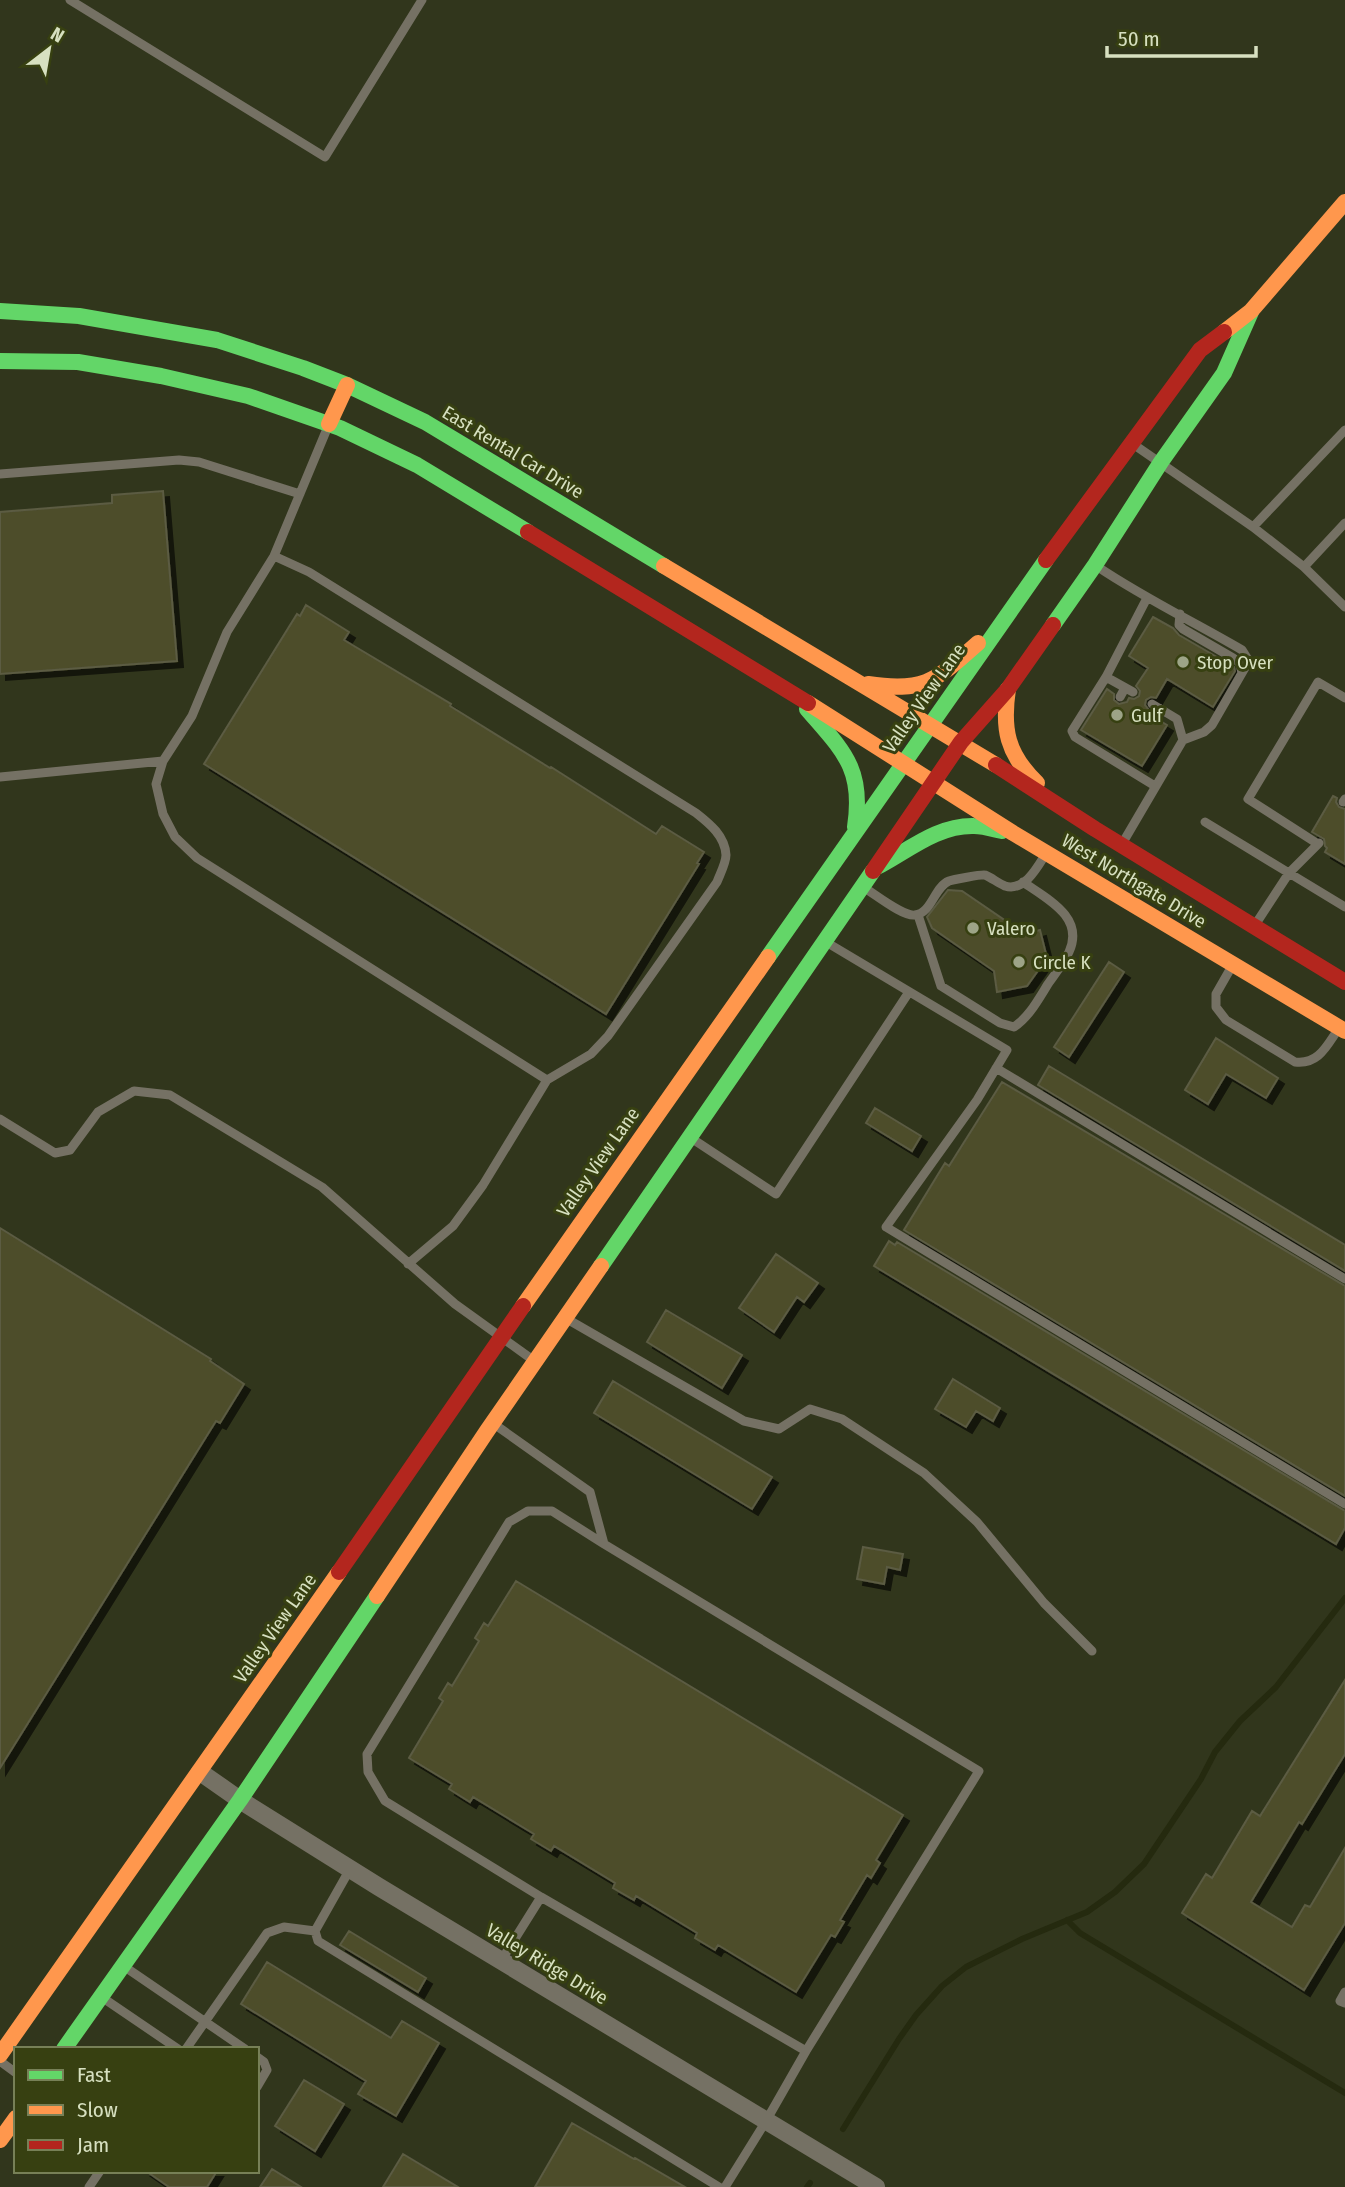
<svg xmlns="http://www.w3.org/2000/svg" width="1345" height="2187" viewBox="0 0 1345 2187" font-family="'Fira Sans Condensed',sans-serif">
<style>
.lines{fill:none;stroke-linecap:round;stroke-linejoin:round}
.stream{stroke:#252a0f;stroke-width:6}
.building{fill:#4d4d2c;stroke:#5b5b43;stroke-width:2;filter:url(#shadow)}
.lane{stroke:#757164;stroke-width:9}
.street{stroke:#757164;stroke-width:18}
.fast{stroke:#63d668;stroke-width:16}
.slow{stroke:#ff974d;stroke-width:16}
.jam{stroke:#b3261e;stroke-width:16}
.poi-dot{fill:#9da487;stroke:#374011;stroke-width:2.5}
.labels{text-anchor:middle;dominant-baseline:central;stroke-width:6;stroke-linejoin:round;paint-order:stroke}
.street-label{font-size:19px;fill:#d7e0c0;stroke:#374011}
.poi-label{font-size:19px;fill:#d7e0c0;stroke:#374011;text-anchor:start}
</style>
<defs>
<filter id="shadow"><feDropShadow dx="6" dy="6" stdDeviation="0" flood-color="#0009"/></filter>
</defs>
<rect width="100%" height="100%" fill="#31361c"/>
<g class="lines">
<path class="stream" d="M1067 1920 1080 1933 1345 2093
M843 2129 899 2039 916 2015 942 1986 966 1967 1022 1939 1087 1912 1115 1892 1144 1864 1201 1779 1215 1752 1240 1721 1276 1687 1345 1598
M807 2187 810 2183"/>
</g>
<path class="building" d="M163 491 177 661 0 674V512L112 503V495Z
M306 605 349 632 344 640 451 704 450 706 550 768 551 767 656 834 662 826 704 852 697 863 699 864 606 1014 204 764 297 614 300 616Z
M1153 617 1173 628 1179 635 1229 664 1234 667 1235 671 1213 707 1167 679 1156 698 1151 697 1146 700 1145 705 1149 710 1147 713 1148 721 1155 724 1160 721 1167 725 1142 766 1081 730 1107 689 1114 694V700L1119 704 1127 702 1129 698 1134 699 1139 696 1140 691 1136 686 1148 668 1129 656Z
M1333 796 1337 798 1336 802 1339 807 1345 809V864L1325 852 1327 848 1325 846 1324 839 1312 832Z
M948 890 962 891 1025 934 1040 930 1047 958 1027 986 997 992 994 971 932 928 927 917Z
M1109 962 1124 972 1069 1057 1054 1047Z
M1216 1038 1278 1078 1266 1098 1226 1074 1208 1104 1185 1090Z
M1049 1066 1345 1245V1271L1038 1085Z
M1002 1082 1345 1286V1496L904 1230 945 1163 949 1166Z
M875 1108 921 1136 912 1151 866 1123Z
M0 1228 211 1359 210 1361 244 1384 220 1423 216 1421 0 1768Z
M889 1241 895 1245 897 1242 1345 1511V1528L1336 1544 874 1266Z
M776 1254 818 1283 804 1302 797 1297 774 1332 739 1308Z
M666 1310 742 1355 722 1388 647 1342Z
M953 1379 1000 1408 993 1421 976 1411 966 1427 935 1409Z
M613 1381 772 1477 752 1509 594 1413Z
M863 1547 903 1554 900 1570 887 1567 884 1584 857 1579Z
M516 1581 903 1815 876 1860 880 1863 871 1878 867 1875 840 1920 844 1922 835 1937 831 1935 796 1992 718 1945 715 1950 695 1938 697 1933 636 1896 634 1900 613 1888 615 1883 554 1846 551 1851 531 1839 534 1834 473 1797 470 1802 449 1789 452 1784 409 1758 443 1701 439 1698 448 1683 452 1686 479 1641 475 1638 484 1623 488 1626Z
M1345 1680V1754L1302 1824 1299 1822 1251 1902 1292 1927 1305 1905 1310 1907 1345 1848V1923L1304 1990 1182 1913 1206 1874 1212 1878 1252 1811 1260 1816Z
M349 1931 426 1978 418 1992 340 1945Z
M267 1962 391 2038 402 2021 439 2043 396 2116 358 2094 366 2081 241 2004Z
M304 2080 344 2104 315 2151 275 2126Z
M572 2123 634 2159 635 2158 685 2187H535Z
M403 2154 458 2187H383Z
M272 2169 301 2187H260Z
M146 2171H217L207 2187H169Z"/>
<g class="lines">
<path class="lane" d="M70 0 325 157 422 0
M1133 444 1253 527 1304 567 1345 607
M0 474 179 460 199 462 300 494
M1253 527 1345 430
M274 556 309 572 696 813C710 824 725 836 726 855 726 863 720 874 717 882L608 1036 591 1054 547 1080
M1098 567C1144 598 1194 622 1242 650L1247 658 1246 666 1212 725 1204 732 1183 740 1122 844
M1304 567 1345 523
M1147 598 1106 677 1072 731 1075 737 1155 786
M1180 614 1179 625 1183 629 1233 658 1240 663 1242 673
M1106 677 1133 692
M1120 697 1125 688
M1152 704 1177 719 1183 740
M1154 717 1159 708
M163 761 156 784 163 814 175 837 197 858 547 1080 483 1185 453 1226 408 1264
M0 777 163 761 192 716 227 632 274 556 329 424
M1343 802 1345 799
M1205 822 1289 873 1319 843
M1318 844 1248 799 1318 682 1345 698
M863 887C875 894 903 917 915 915 932 913 934 887 949 881 952 880 982 874 985 875 992 878 998 883 1005 886 1024 892 1037 868 1045 855
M918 915 941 986 1000 1023 1014 1027C1029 1017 1038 1000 1048 984 1055 974 1064 963 1069 952 1085 917 1047 899 1023 882
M1255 925 1289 873 1345 907
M826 942 1007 1050 977 1100 886 1227 1345 1504
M1232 966 1216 994V1007L1226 1020 1295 1062C1319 1065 1327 1045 1339 1028
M996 1068 1345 1279
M0 1119 55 1153 70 1150 98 1112 134 1091 170 1095 322 1187 455 1304 533 1360
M691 1138 776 1194 909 992
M567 1319 744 1421 779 1429 810 1409 842 1419 924 1473 977 1522 1044 1603 1092 1651
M494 1424 590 1492 604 1544 979 1771 806 2051 766 2121 725 2187
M604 1544 552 1511H528L509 1522 367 1754 368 1772 385 1801 541 1897 806 2051
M315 1931 318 1941 719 2187
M501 1961 541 1897
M125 1967 245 2049
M1345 1992 1340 2001 1345 2003
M103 1998 178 2049
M186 2049 267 1933 284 1927 315 1931 350 1869
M257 2057 264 2062 267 2070 257 2087
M0 2061 16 2073
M89 2187 100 2171"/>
<path class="street" d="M200 1772 240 1800 379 1887 876 2187"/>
<path class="fast" d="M0 311 79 316 217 340 303 368 347 385 425 422 664 566
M0 361 78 362 161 376 248 396 340 428 417 465 528 532
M1053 625 1095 565 1161 462 1224 373 1251 312
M807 709C843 751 864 768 855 827
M877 867C908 851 937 825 974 826 983 826 993 829 1002 831
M768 957 1046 560
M601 1266 873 871
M64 2049 240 1800 377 1596"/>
<path class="slow" d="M1224 332 1251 311 1345 202
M329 424 347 385
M664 566 996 765
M868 684C926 693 936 680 978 643
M1008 689C1002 729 1007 754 1037 783
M808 703 1013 833 1345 1031
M523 1306 768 957
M377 1596 487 1431 601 1266
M0 2055 339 1572
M0 2140 16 2118"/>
<path class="jam" d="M528 532 808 703
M1046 560 1200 350 1224 332
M996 765 1095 829 1345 982
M873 871 961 742 1008 689 1053 625
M339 1572 523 1306"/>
</g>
<g class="poi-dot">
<circle cx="1183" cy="662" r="7"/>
<circle cx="1117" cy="715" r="7"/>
<circle cx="973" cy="928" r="7"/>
<circle cx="1019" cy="962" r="7"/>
</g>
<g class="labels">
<g class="street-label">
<text transform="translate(513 452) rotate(31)">East Rental Car Drive</text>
<text transform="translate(924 698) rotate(-55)">Valley View Lane</text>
<text transform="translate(1134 881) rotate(31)">West Northgate Drive</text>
<text transform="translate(598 1162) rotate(-55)">Valley View Lane</text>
<text transform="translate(275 1628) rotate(-55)">Valley View Lane</text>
<text transform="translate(547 1964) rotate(31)">Valley Ridge Drive</text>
</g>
<g class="poi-label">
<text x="1197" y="662">Stop Over</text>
<text x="1131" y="715">Gulf</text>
<text x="987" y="928">Valero</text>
<text x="1033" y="962">Circle K</text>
</g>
</g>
<rect x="14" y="2047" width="245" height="126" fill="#374011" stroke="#778057" stroke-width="2"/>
<rect x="28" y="2070" width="35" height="10" fill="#63d668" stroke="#778057" stroke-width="2"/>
<text x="77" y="2082" font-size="21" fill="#d7e0c0">Fast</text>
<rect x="28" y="2105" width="35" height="10" fill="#ff974d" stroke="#778057" stroke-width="2"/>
<text x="77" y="2117" font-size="21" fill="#d7e0c0">Slow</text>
<rect x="28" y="2140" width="35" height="10" fill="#b3261e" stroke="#778057" stroke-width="2"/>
<text x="77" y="2152" font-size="21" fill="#d7e0c0">Jam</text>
<g transform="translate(49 49) rotate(31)" stroke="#374011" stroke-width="5" paint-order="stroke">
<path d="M0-5L12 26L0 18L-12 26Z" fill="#d7e0c0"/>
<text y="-10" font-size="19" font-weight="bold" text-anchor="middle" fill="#d7e0c0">N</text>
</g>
<path d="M1107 46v10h149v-10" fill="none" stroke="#d7e0c0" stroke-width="3.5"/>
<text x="1118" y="46" font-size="21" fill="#d7e0c0" stroke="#374011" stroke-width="5" paint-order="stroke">50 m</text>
</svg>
